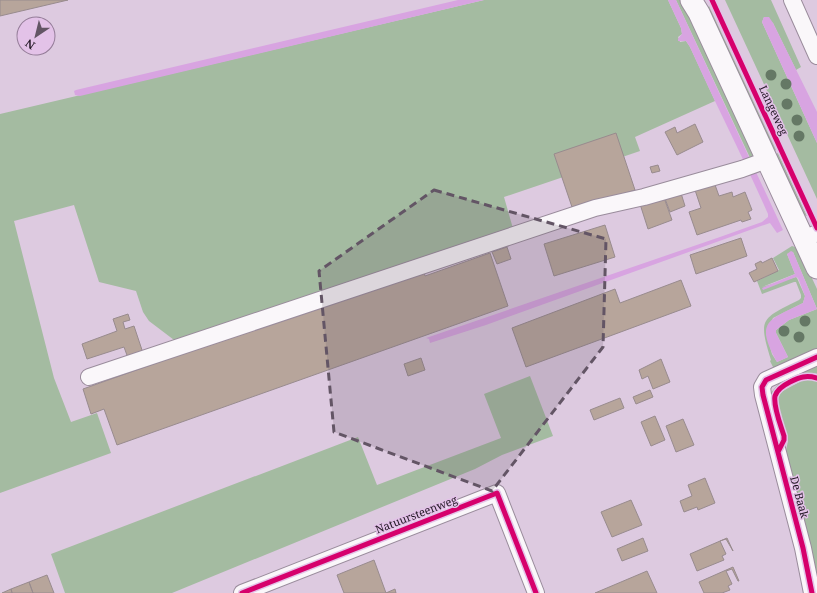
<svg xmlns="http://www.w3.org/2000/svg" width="817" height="593" viewBox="0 0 817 593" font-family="'Noto Serif',serif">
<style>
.green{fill:#a4bba1}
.water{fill:#d8a4e1}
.building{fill:#b7a59b;stroke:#988b8e}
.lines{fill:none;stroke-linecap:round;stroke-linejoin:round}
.minor-casing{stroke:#9a8c9c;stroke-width:18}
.major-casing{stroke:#9a8c9c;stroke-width:23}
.minor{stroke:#faf7fa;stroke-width:16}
.major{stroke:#faf7fa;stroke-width:21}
.cycleway-casing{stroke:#e3c2e8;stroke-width:8}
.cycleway{stroke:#d6006c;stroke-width:5}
.tree{fill:#657865}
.marked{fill:#635565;fill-opacity:0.2;stroke:#635565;stroke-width:3;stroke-dasharray:8 5;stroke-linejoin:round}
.labels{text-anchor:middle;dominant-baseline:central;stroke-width:3;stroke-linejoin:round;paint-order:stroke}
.street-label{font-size:11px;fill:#211623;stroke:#e3c2e8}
</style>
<rect width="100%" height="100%" fill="#ddcae0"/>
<path class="green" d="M484 0H668L681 28 682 34 678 37 680 42 686 41 690 47 715 101 635 137 640 151 504 197 514 232 178 343 149 321 143 312 136 291 99 282 74 205 14 221 54 378 71 422 97 413 111 453 0 493V114Z
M676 0H683L753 155 751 160Z
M725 0H771L801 67 796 70 773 23 764 17 762 22 817 143V199Z
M709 6 776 150 772 152 707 9Z
M778 153 807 216 803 215 774 155Z
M792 246 798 248 817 289V309L793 252 787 254 795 274 762 287 796 277 797 278 805 296 803 303 773 318 766 333 772 354 777 362 788 357 776 333V330L789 320 817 309V350L776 369 773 367 770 361 771 360C758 318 761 319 799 300L801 298V295L796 282H794L762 294 757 281 779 270 773 258Z
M817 364V374C801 370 775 380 772 398L769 395 779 383Z
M530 376 553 436 502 455 475 469 172 593H65L51 554 358 437 377 485 501 438 484 394Z
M810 379 817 381V591L785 455 788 441 778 404V398L781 392 803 380Z"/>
<path class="water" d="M458 0H484L80 96 75 95 74 91 76 90Z
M668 0H676L783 230 777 233 770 223 761 226 486 325 430 343 429 339 426 338 720 237 762 222 768 217V214C743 157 715 103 690 47L686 41H678V39L682 34 681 28Z
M764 17H769L773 23 817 112V143L762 22Z
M791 251 793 252 817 309 789 320 776 330V333L788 357 777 362C754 321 769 320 803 303L805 296 798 278 796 277 763 290 762 288 795 274 787 254Z"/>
<path class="building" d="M0 0H68L0 16Z
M695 124 703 142 677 155 665 132 675 127 677 133Z
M616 133 635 190 573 210 554 154Z
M658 165 660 171 652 173 650 167Z
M714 182 719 196 732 192 733 197 745 192 752 210 748 212 751 219 742 222 741 220 697 235 689 212 701 208 695 190Z
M680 190 685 206 670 212 664 196Z
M663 195 672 220 648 229 640 204Z
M605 225 615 257 554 276 544 244Z
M741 238 747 256 696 274 690 255Z
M507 247 511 259 497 264 492 252Z
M490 253 508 306 117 445 104 409 91 414 83 389 423 268 425 276Z
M772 258 778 271 754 282 749 273 757 269 755 264 761 261 762 263Z
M681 280 691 306 526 367 512 328 615 289 620 303Z
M128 314 130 320 123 322 125 329 134 326 143 353 128 358 124 347 87 359 82 344 117 331 113 319Z
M421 358 425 370 408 376 404 364Z
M661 359 670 382 653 389 648 376 642 379 639 370Z
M650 390 653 397 636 404 633 397Z
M620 398 624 408 594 420 590 410Z
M655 416 665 440 651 446 641 422Z
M683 419 694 445 676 452 666 426Z
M705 478 715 503 698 510 697 507 684 512 680 501 692 496 688 485Z
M631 500 642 525 612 537 601 512Z
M643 538 648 551 622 561 617 549Z
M727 538 733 551 726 539 720 541 726 554 722 556 724 560 697 571 690 554Z
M374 560 386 593 395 589 396 593H344L337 575Z
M733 567 739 581H738L732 569 726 571 732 584 728 586 730 590 722 593H704L699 582Z
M647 571 657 593H595Z
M47 575 54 593H33L29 582Z
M29 582 33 593H12L11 589Z
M11 589 12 593H2Z"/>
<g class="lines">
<g class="minor-casing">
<path id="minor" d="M792 0 817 56
M804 239 817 233
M89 377 595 208 644 197 742 169 767 160
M242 593 497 493 536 593
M812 593 803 548 763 395 762 387 766 380 817 357"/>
</g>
<g class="major-casing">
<path id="major" d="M691 0 699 13 817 268"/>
</g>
<use href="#minor" class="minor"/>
<use href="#major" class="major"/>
<g class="cycleway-casing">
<path id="cycleway" d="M712 0 817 228
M778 452 784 440V436C781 426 773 406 775 396 777 389 784 385 790 382 800 377 806 375 817 378
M242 593 497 493 536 593
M812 593 803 548 763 395 762 387 766 380 817 357"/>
</g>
<use href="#cycleway" class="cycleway"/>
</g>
<g class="tree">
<circle cx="771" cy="75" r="5.5"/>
<circle cx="786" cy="84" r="5.5"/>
<circle cx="787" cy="104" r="5.5"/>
<circle cx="797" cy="120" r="5.5"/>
<circle cx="799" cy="136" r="5.5"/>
<circle cx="805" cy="321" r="5.5"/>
<circle cx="784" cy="331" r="5.5"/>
<circle cx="799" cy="337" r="5.5"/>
</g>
<path class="marked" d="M434 190 606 239 603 347 492 491 334 432 319 271Z"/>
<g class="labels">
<g class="street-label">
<text transform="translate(774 110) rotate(65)">Langeweg</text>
<text transform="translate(800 497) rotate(75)">De Baak</text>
<text transform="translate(416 514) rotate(-21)">Natuursteenweg</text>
</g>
</g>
<g transform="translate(36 36) rotate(215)"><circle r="19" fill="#e3c2e8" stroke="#957d99"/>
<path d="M0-3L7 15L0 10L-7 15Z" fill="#635565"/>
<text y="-6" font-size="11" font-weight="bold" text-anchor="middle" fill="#211623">N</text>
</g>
</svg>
